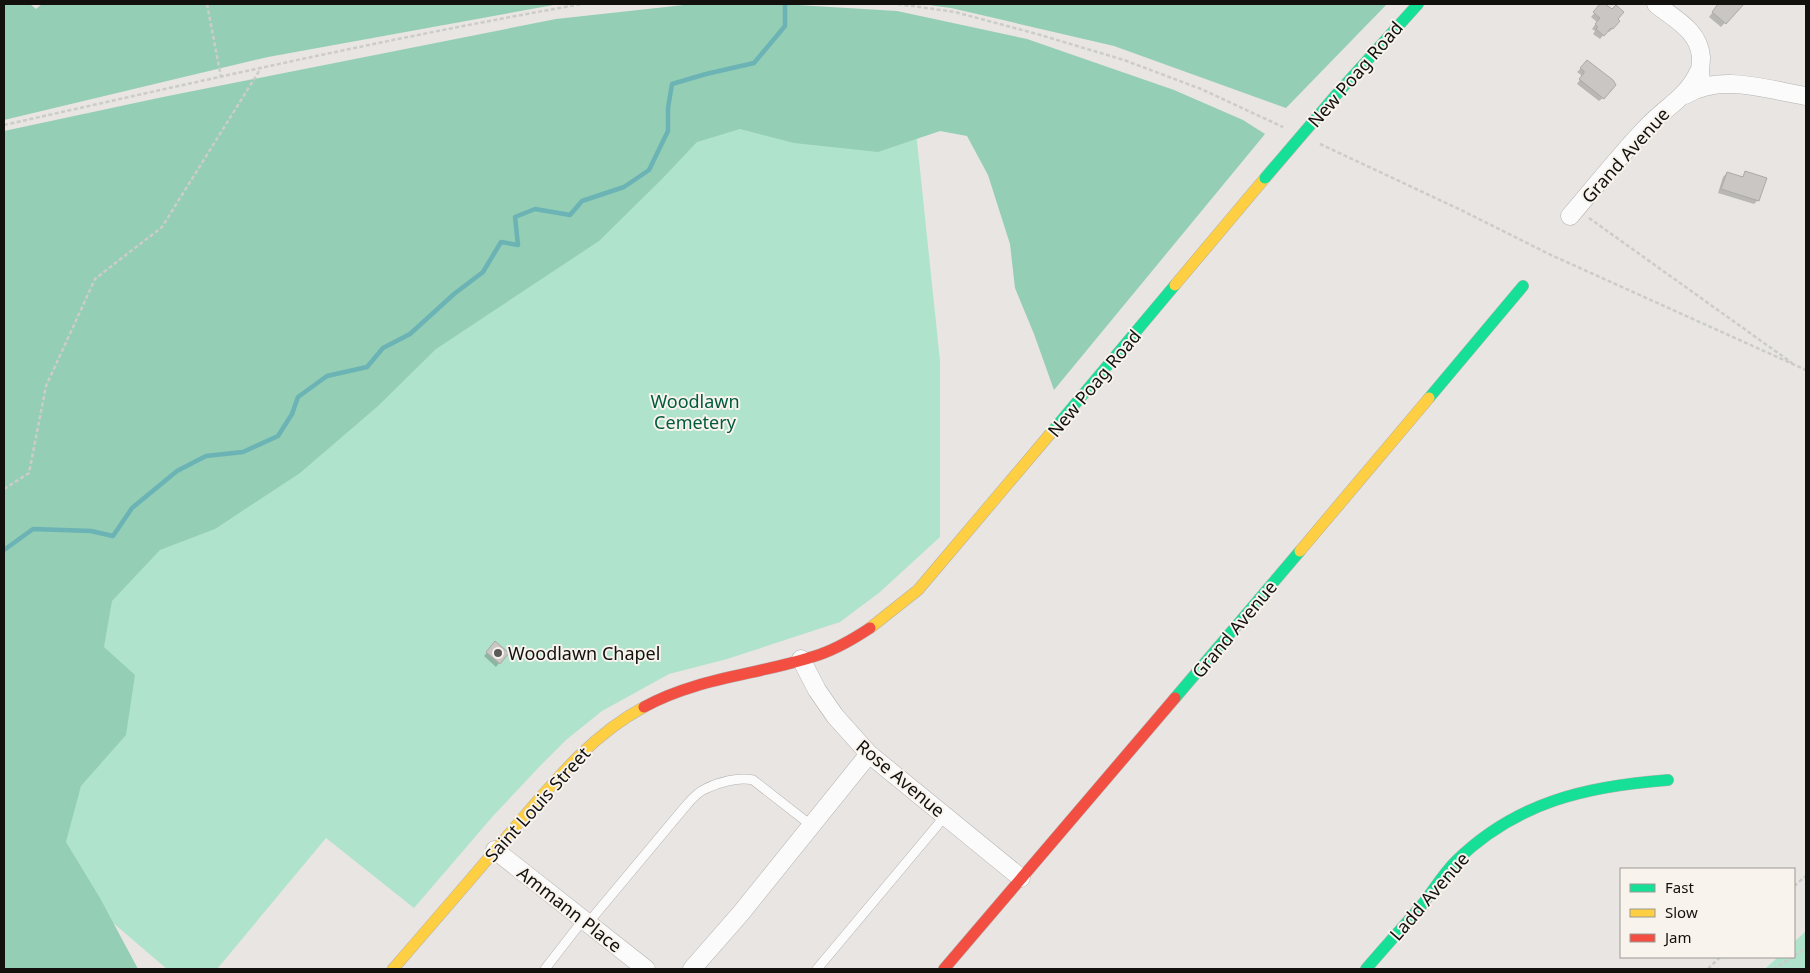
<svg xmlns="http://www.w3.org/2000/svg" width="1810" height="973" viewBox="0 0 1810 973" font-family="'Noto Sans',sans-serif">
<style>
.green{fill:#b0e3cb}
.forest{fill:#94ceb5}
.shadow{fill:#0003}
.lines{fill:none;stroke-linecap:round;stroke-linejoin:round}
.stream{stroke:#6bb3b4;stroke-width:4.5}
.building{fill:#c9c6c3;stroke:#aca9a7}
.lane-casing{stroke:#b3b1af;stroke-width:10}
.street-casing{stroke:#b3b1af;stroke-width:19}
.fast-casing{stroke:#b3b1af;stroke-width:12}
.slow-casing{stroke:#b3b1af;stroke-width:12}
.jam-casing{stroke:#b3b1af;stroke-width:12}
.path{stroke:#ccccca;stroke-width:2.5;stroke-dasharray:4 2.5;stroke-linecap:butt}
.lane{stroke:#fcfbfb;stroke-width:9}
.street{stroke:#fcfbfb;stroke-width:18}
.fast{stroke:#16e098;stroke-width:11}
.slow{stroke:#ffcf43;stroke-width:11}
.jam{stroke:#f24e42;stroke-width:11}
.fast-bridge-casing{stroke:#b3b1af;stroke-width:12;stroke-linecap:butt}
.fast-bridge{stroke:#16e098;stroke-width:11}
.poi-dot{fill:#5d5b58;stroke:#f8f3ec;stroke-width:2}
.labels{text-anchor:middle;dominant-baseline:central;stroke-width:4;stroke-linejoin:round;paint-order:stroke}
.street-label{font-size:18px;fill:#12110e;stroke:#f8f3ec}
.park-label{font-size:18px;fill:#005b3f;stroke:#f8f3ec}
.poi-label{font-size:18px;fill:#12110e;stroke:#f8f3ec;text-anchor:start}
</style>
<rect width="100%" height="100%" fill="#e8e5e2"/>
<path class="green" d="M908 55 940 361V537L880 592 840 622 727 659 669 674 602 711 566 740 540 766 493 816 414 908 326 838 217 969H167L4 830 57 640 526 210Z
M1806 931V969H1765L1778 957H1794V942Z"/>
<path class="forest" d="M4 4H30L36 9 42 4H559L268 57 4 120Z
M921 4H1387L1286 108 1114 46 951 8Z
M684 5H797L897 11 1027 39 1174 90 1243 120 1265 134 1054 390 1034 334 1015 288 1010 244 988 175 967 136 940 131 878 152 794 143 740 129 697 142 662 179 599 241 436 349 378 406 300 473 215 529 160 550 112 601 104 647 135 675 126 735 81 786 66 842 100 898 138 969H4V131L163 97 556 19Z"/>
<path class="shadow" d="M1602 4 1611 11 1616 19 1612 29 1609 32 1607 31 1600 39 1593 34 1595 31 1592 29 1597 22 1591 17Z
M1719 4H1742L1721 27 1709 17Z
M1587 62 1603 98 1599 101 1577 84 1581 78V75L1577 72Z
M1746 172 1758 200 1754 204 1718 193 1723 177 1727 173 1741 178Z
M492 647 499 663 496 667 484 656Z"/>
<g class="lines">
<path class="stream" d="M4 550 33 529 91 531 113 536 132 508 177 471 206 456 243 452 278 436 292 414 298 397 327 376 367 367 383 348 410 334 454 294 483 272 501 242 518 245 515 217 535 209 570 215 582 201 624 187 649 170 668 131V108L672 84 706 74 754 63 785 26V4"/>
</g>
<path class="building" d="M1600 4H1605L1612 9 1616 5 1624 12 1618 19 1620 21 1613 29 1611 28 1604 36 1596 29 1598 27 1595 24 1600 18 1593 12Z
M1718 4H1744L1726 24 1712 12Z
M1587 60 1613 80 1616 85 1604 99 1579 79 1584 73V71L1580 68Z
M1745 171 1767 178 1759 201 1721 189 1727 172 1743 177Z
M495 641 509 653 500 664 486 652Z"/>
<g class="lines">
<g class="lane-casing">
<path id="lane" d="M588 923 684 808C690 801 696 793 705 789 719 782 738 777 753 780L812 826
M545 969 583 920
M817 969 946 815"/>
</g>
<g class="street-casing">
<path id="street" d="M1656 4C1674 19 1699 30 1701 57 1701 65 1699 72 1701 80
M1685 95C1721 73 1768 90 1806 96
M1570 216C1595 187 1619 156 1645 129 1664 108 1688 97 1699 71
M801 659 817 690 835 716 869 754 1021 878
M495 850 646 969
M692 969 741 913 869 754"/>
</g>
<g class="fast-casing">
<path id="fast" d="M1336 95 1418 4
M1429 398 1523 286
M1050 434 1175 285
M1175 698 1300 551
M1366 969C1384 948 1403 927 1421 906 1433 891 1443 874 1456 861 1516 802 1587 786 1668 780"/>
</g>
<g class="slow-casing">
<path id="slow" d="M1175 285 1265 178
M1300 551 1429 398
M870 628 918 590 1050 434
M393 969C432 924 471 879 509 834 550 787 588 737 644 707"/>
</g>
<g class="jam-casing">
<path id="jam" d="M644 707C696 678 756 675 812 657 833 651 852 640 870 628
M944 969 1175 698"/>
</g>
<path class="path" d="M207 4 221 77
M898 4 955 12 1037 34 1124 60 1201 89 1283 127
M4 125C196 82 388 38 582 4
M1320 144 1459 209 1551 255 1806 370
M1589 218 1792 363
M4 489 29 473 46 386 95 279 162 227 261 68
M1794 886 1806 876
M1794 956 1806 948
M1708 969 1720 957
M1773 969 1793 957"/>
<use href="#lane" class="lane"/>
<use href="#street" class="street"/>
<use href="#fast" class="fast"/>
<use href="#slow" class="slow"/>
<use href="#jam" class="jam"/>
<g class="fast-bridge-casing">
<path id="fast-bridge" d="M1265 178 1336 95"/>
</g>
<use href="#fast-bridge" class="fast-bridge"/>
</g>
<circle class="poi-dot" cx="498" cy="653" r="5"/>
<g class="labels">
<g class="street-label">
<text transform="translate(1355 74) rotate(-49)">New Poag Road</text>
<text transform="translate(1625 155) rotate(-48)">Grand Avenue</text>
<text transform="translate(1094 383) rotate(-50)">New Poag Road</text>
<text transform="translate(1234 629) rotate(-50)">Grand Avenue</text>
<text transform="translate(901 778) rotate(40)">Rose Avenue</text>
<text transform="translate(537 804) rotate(-48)">Saint Louis Street</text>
<text transform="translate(1429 896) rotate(-49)">Ladd Avenue</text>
<text transform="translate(570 909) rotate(38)">Ammann Place</text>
</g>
<g class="park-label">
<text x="695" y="401">Woodlawn<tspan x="695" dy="21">Cemetery</tspan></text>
</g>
<g class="poi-label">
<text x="508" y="653">Woodlawn Chapel</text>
</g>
</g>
<rect width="1810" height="973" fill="none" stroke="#12110e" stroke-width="10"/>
<rect x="1620" y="868" width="175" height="90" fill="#f8f3ec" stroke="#9c9993"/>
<rect x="1630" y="884" width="25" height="8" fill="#16e098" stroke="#9c9993"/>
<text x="1665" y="893" font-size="15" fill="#12110e">Fast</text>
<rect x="1630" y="909" width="25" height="8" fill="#ffcf43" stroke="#9c9993"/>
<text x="1665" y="918" font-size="15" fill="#12110e">Slow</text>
<rect x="1630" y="934" width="25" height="8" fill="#f24e42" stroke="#9c9993"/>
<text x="1665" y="943" font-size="15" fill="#12110e">Jam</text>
</svg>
